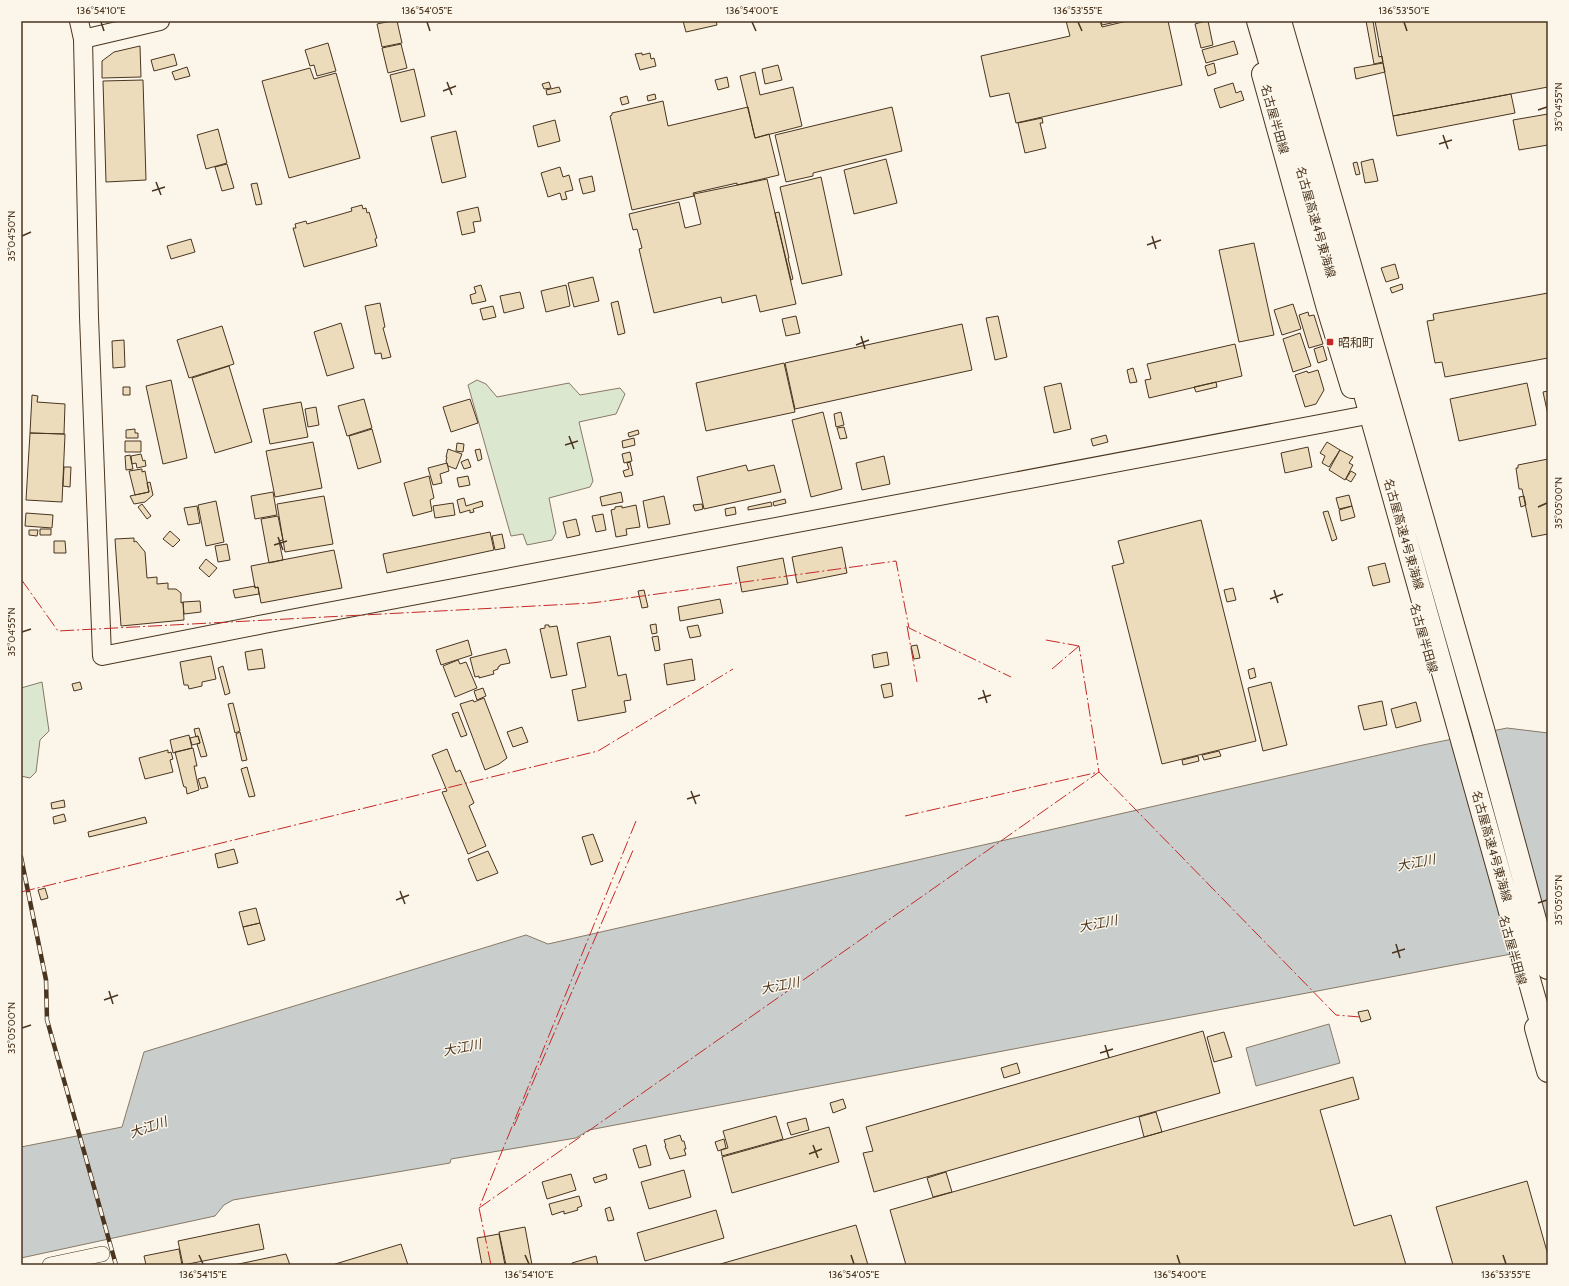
<svg xmlns="http://www.w3.org/2000/svg" width="1569" height="1286" viewBox="0 0 1569 1286" font-family="Cabin,'Noto Sans JP',sans-serif">
<style>
.green{fill:#dce7d0;stroke:#887966}
.water{fill:#c9cecd;stroke:#887966}
.building{fill:#ecdcbc;stroke:#4a3520}
.lines{fill:none;stroke-linecap:round;stroke-linejoin:round}
.minor-casing{stroke:#4a3520;stroke-width:16}
.tertiary-casing{stroke:#4a3520;stroke-width:20}
.primary-casing{stroke:#4a3520;stroke-width:24}
.motorway-casing{stroke:#4a3520;stroke-width:24}
.minor{stroke:#fbf6e9;stroke-width:15}
.tertiary{stroke:#fbf6e9;stroke-width:18}
.primary{stroke:#fbf6e9;stroke-width:22}
.motorway{stroke:#fbf6e9;stroke-width:22}
.rail-casing{stroke:#4a3520;stroke-width:4.5}
.rail{stroke:#fbf6e9;stroke-width:3;stroke-dasharray:9;stroke-linecap:butt}
.power{stroke:#c62828;stroke-width:1;stroke-dasharray:14 3 2 3;stroke-linecap:butt}
.ticks{fill:none;stroke:#4a3520;stroke-width:1.5}
.poi-dot{fill:#c62828;stroke:#fbf6e9;stroke-width:1.5}
.labels{text-anchor:middle;dominant-baseline:central;stroke-width:3;stroke-linejoin:round;paint-order:stroke}
.street-label{font-size:12px;fill:#4a3520;stroke:#fbf6e9}
.poi-label{font-size:12px;fill:#4a3520;stroke:#fbf6e9;text-anchor:start}
.water-label{font-size:13px;font-style:italic;fill:#4a3520;stroke:#fbf6e9}
.neatline{fill:none;stroke:#4a3520;stroke-width:1.5}
.ticks-label{font-size:10px;text-anchor:middle;fill:#4a3520}
</style>
<rect width="100%" height="100%" fill="#fbf6e9"/>
<path class="green" d="M477 380 486 384 497 397 569 383 580 395 620 388 625 394 616 414 579 422 593 481 590 487 549 498 556 533 552 540 527 545 523 534 511 536 468 385Z
M42 682 49 731 40 740 36 772 30 778 21 776V688Z"/>
<path class="water" d="M1507 728 1548 733V947L589 1130 576 1138 451 1159 450 1163 233 1200 224 1205 215 1216 21 1258V1147L122 1127 144 1052 526 935 548 944 1423 745Z
M1329 1024 1340 1063 1256 1086 1246 1048Z"/>
<path class="building" d="M391 21H397L402 43 382 47 377 24Z
M683 21H716L717 25 686 32Z
M1066 21H1100L1102 27 1127 21H1168L1182 85 1016 123 1009 93 990 97 981 56 1070 36Z
M1101 21H1121L1102 25Z
M1205 21H1208L1213 45 1201 48 1195 24Z
M1366 21H1373L1379 57 1382 56 1383 62 1374 64Z
M1375 21H1548V87L1393 116Z
M1234 41 1238 54 1206 63 1202 50Z
M328 43 336 71 317 76 314 65 310 66 305 50Z
M401 44 407 68 388 73 382 48Z
M140 46 141 77 102 78V61L114 52Z
M642 53V55L650 53 651 59 654 58 656 66 640 70 635 54Z
M174 54 177 65 154 71 151 60Z
M1214 63 1216 73 1208 76 1205 66Z
M1383 63 1385 72 1356 79 1354 68Z
M778 65 782 80 765 84 762 69Z
M187 67 190 76 175 80 172 72Z
M310 68 314 79 336 73 360 158 289 178 262 81Z
M414 69 425 116 401 122 390 75Z
M755 72 760 95 793 87 802 126 755 138 740 76Z
M727 77 729 87 718 90 715 80Z
M143 80 146 180 106 182 103 81Z
M549 82 551 88 544 89 542 84Z
M1233 83 1236 93 1241 91 1244 100 1220 108 1214 89Z
M559 87 561 92 547 95 546 90Z
M655 94 656 99 648 101 647 96Z
M1511 94 1515 113 1397 136 1393 116Z
M627 96 629 103 622 105 620 98Z
M663 101 668 126 748 107 755 138 769 134 779 175 737 185V183L693 193 694 196 632 210 610 116 612 115V113Z
M892 107 902 151 813 173V176L786 182 775 135Z
M1548 114V145L1519 150 1513 120Z
M1042 118 1043 123H1040L1046 148 1025 153 1018 123Z
M555 120 560 141 538 147 533 126Z
M218 129 227 163 206 169 197 135Z
M456 131 466 177 442 183 431 137Z
M886 159 897 203 854 214 844 170Z
M1373 159 1378 181 1365 183 1361 162Z
M1357 162 1360 174 1356 175 1353 163Z
M227 164 234 188 222 191 215 167Z
M560 167 563 177 569 175 573 190 565 192 567 199 562 200 560 193 548 197 541 173Z
M592 176 595 191 583 194 579 179Z
M821 177 842 275 802 284 780 187Z
M767 179 796 304 760 312 756 295 722 303 721 297 654 313 639 249 642 248 637 229 633 230 629 214 679 202 685 228 701 224 694 194Z
M257 183 262 204 256 205 251 184Z
M362 205 363 209 366 208 367 213 369 212 377 238 375 239 377 246 304 267 293 228H296L295 224 306 221 307 224 352 211 351 208Z
M478 207 481 221 473 222 475 232 462 235 457 212Z
M779 212 789 258H788L793 279 791 280 775 213Z
M191 239 195 252 171 259 167 246Z
M1254 243 1274 335 1239 342 1219 250Z
M1395 264 1399 278 1386 282 1381 268Z
M593 277 599 301 574 307 568 283Z
M1402 284 1403 289 1392 293 1390 288Z
M481 285 486 301 472 304 470 295 476 293 474 287Z
M566 285 570 306 546 312 541 291Z
M520 292 524 308 504 313 500 296Z
M1548 293V358L1445 377 1442 362 1435 363 1427 321 1434 320 1433 314Z
M618 301 625 333 618 335 611 303Z
M380 303 385 327 383 328 391 357 382 359 381 353 375 354 365 306Z
M1293 304 1301 329 1282 335 1274 310Z
M493 306 496 317 483 320 480 309Z
M1308 312 1309 316 1314 315 1323 344 1309 348 1299 315Z
M796 316 800 333 786 336 782 319Z
M998 316 1007 357 995 360 986 318Z
M341 323 354 368 327 376 314 332Z
M962 324 972 370 795 409 785 363Z
M222 326 234 364 189 378 177 340Z
M1300 333 1311 366 1293 372 1283 339Z
M124 340 125 367 113 368 112 341Z
M1235 344 1242 376 1149 398 1145 380 1151 379 1147 364Z
M1323 346 1327 360 1318 363 1314 349Z
M784 363 795 412 706 431 696 383Z
M229 366 252 442 215 453 192 378Z
M1133 368 1137 382 1130 383 1127 370Z
M1318 370 1324 390 1316 404 1305 407 1295 375 1307 371 1308 373Z
M171 380 187 458 163 464 146 386Z
M1216 382 1217 387 1196 392 1194 387Z
M1061 383 1071 429 1054 433 1044 387Z
M1527 383 1536 425 1459 441 1450 399Z
M123 387H130V395H123Z
M1548 391V415L1543 392Z
M32 395 38 396 37 402 65 404 64 434 30 433Z
M364 399 372 428 347 436 338 406Z
M470 399 478 423 451 432 443 407Z
M301 402 308 437 270 444 263 409Z
M316 407 319 425 308 427 305 409Z
M823 412 842 489 811 497 792 420Z
M841 412 844 425 836 427 834 414Z
M844 427 847 438 840 439 837 428Z
M135 429V433H138V438H126V430Z
M372 429 381 462 358 469 349 436Z
M638 430 639 434 629 437 628 433Z
M30 433 65 434 62 502 26 500Z
M1106 435 1108 442 1093 446 1091 439Z
M634 438 635 445 623 448 622 441Z
M125 441H141V452H125Z
M313 442 322 488 275 497 266 451Z
M1327 442 1340 450 1329 467 1322 463 1325 456 1320 453Z
M457 443 464 444 463 452 456 451Z
M1308 447 1312 467 1285 473 1281 453Z
M448 449 462 454 456 469 448 466 446 461 447 457H446Z
M480 449 482 459 478 461 475 450Z
M1340 450 1353 457 1349 463 1353 465 1345 480 1329 470Z
M630 452 632 461 624 463 622 454Z
M141 454 143 461 145 460 146 466 137 468 136 463 132 464 131 456Z
M130 455 133 469 126 470 125 456Z
M884 456 890 484 862 490 856 463Z
M468 459 471 467 464 469 461 462Z
M1548 459V534L1532 537 1522 489H1519L1516 468H1518V465Z
M630 462 633 475 625 477 623 471 629 469 627 463Z
M447 463 449 471 440 474 442 483 433 485 428 468Z
M746 465 748 471 774 465 781 492 704 509 697 477Z
M64 467H71L70 487 63 486Z
M142 469V472L145 471 149 492 135 495 129 471Z
M1351 471 1356 474 1351 482 1346 479Z
M429 476 434 498 430 500 432 511 413 516 404 483Z
M468 476 470 485 459 487 457 478Z
M150 482 153 495 145 502 134 504 130 496 149 492 147 483Z
M273 492 277 515 255 519 251 496Z
M621 492 623 502 602 506 600 497Z
M1349 495 1352 506 1339 509 1336 498Z
M324 496 333 544 285 552 277 504Z
M664 496 670 524 648 528 643 501Z
M1524 496 1526 505 1521 507 1519 497Z
M464 498 466 506 482 501 483 506 473 509 474 512 470 513V510L460 513 457 500Z
M785 499 786 503 774 506 773 502Z
M216 501 224 542 206 546 198 505Z
M771 502 772 506 748 510V507Z
M453 503 455 515 435 518 433 506Z
M142 504 151 516 147 519 138 507Z
M702 504 703 509 695 511 693 505Z
M636 505 640 527 626 529 627 535 616 537 611 510 615 509V507L622 506V508Z
M197 506 200 523 188 525 184 508Z
M1352 506 1355 517 1341 521 1339 510Z
M735 507 736 514 726 516 725 509Z
M1328 511 1337 539 1332 541 1323 512Z
M26 513 53 515 52 528 25 526Z
M603 514 606 530 596 532 592 516Z
M278 516 283 540 279 541 283 560 269 563 261 519Z
M576 519 580 535 567 538 563 522Z
M1201 520 1256 741 1162 764 1112 566 1124 563 1118 541Z
M40 529H51V535H40Z
M29 530H38L37 536 29 535Z
M170 531 180 540 173 547 163 539Z
M490 532 494 550 387 573 383 554Z
M502 534 505 548 495 550 492 536Z
M134 538V542L136 541 145 552 147 578 157 577V584L168 583V589H176L181 593V603L183 602 184 620 121 626 115 539Z
M54 541H65L66 553H54Z
M227 544 230 560 218 562 215 546Z
M842 547 847 573 797 583 792 557Z
M334 550 342 588 261 603 258 587 255 588 251 566Z
M783 558 788 584 742 592 737 567Z
M206 559 217 568 209 577 199 568Z
M1385 563 1390 582 1373 586 1368 567Z
M255 586V588L258 587 259 594 235 598 233 590Z
M1233 588 1236 600 1227 602 1224 590Z
M644 590 648 607 642 608 638 591Z
M720 599 723 613 680 621 678 607Z
M200 601 201 612 184 614 183 602Z
M656 624 657 633 652 634 650 625Z
M545 625H549V627L557 626 567 675 551 678 540 629 545 628Z
M698 625 701 636 690 638 687 627Z
M610 636 618 676 626 674 631 700 624 701 626 712 578 721 572 690 586 687 577 643Z
M658 636 660 650 655 651 652 637Z
M468 640 472 655 441 665 436 650Z
M917 645 920 658 914 659 911 646Z
M262 649 265 668 248 670 245 652Z
M506 649 510 663 500 665V666L498 667V669L493 671 494 674 479 678V676L475 677 470 658Z
M887 652 889 665 874 668 872 655Z
M211 656 216 679 202 682V686L189 689 188 685H184L180 662Z
M692 659 695 680 667 685 664 664Z
M458 660 460 664 466 662 477 688 455 697 443 666Z
M223 666 230 693 225 695 218 668Z
M1254 668 1256 677 1250 679 1248 670Z
M80 682 82 689 74 691 72 684Z
M1271 682 1287 745 1263 751 1248 688Z
M891 683 893 696 884 698 881 685Z
M483 688 486 696 477 700 474 691Z
M484 698 507 758 499 764 485 770 460 704 473 700 474 702Z
M1382 701 1387 725 1364 730 1358 706Z
M1416 702 1421 721 1396 728 1391 709Z
M233 703 240 731 235 733 228 704Z
M458 712 467 735 461 737 452 714Z
M522 727 528 742 513 747 507 732Z
M199 728 207 756 201 757 197 744 200 743 198 736 196 737 194 729Z
M240 732 247 760 242 761 236 734Z
M189 735 192 748 173 753 170 740Z
M198 736 200 743 192 745 190 738Z
M193 748 197 766H194L199 790 187 794 186 787H184L183 784 175 752Z
M447 749 456 772 460 770 474 803 469 806 486 846 468 854 442 792 447 791 432 755Z
M168 750V753L171 752 173 759 170 760 173 772 145 779 139 758Z
M1219 751 1221 756 1204 760 1202 755Z
M1198 756 1199 761 1183 765 1182 760Z
M247 767 255 796 249 797 241 769Z
M205 777 208 787 201 789 198 779Z
M64 800 65 807 52 809 51 803Z
M64 814 66 821 54 824 53 817Z
M145 817 147 823 89 837 88 832Z
M593 834 603 861 591 865 582 837Z
M234 849 238 863 218 868 215 854Z
M488 851 498 873 477 881 468 859Z
M45 888 48 898 41 900 38 890Z
M256 908 260 923 243 927 239 912Z
M260 923 265 940 248 945 243 927Z
M1368 1010 1371 1019 1361 1022 1358 1012Z
M1203 1031 1220 1093 874 1192 863 1153 873 1151 866 1127Z
M1224 1032 1232 1057 1214 1062 1207 1037Z
M1017 1063 1020 1073 1004 1078 1001 1068Z
M1353 1077 1359 1099 1320 1110 1354 1226 1391 1215 1406 1265H906L890 1210Z
M843 1099 846 1108 833 1113 830 1103Z
M1156 1112 1162 1132 1144 1137 1139 1117Z
M776 1116 783 1139 722 1156 721 1150 728 1148 723 1131Z
M806 1118 809 1130 791 1135 787 1123Z
M829 1127 839 1162 732 1193 722 1157Z
M680 1135 682 1141H684L686 1149H684L686 1155 670 1159 665 1146H666L664 1140Z
M724 1139 726 1148 718 1151 715 1142Z
M646 1145 651 1165 639 1168 633 1149Z
M684 1170 691 1197 649 1209 641 1182Z
M946 1172 952 1192 933 1197 927 1178Z
M571 1174 576 1190 547 1199 542 1182Z
M606 1174 607 1179 595 1183 593 1178Z
M1527 1181 1548 1255V1265H1453L1436 1207Z
M579 1196 582 1206 577 1208 578 1210 564 1214V1211L552 1215 549 1204Z
M610 1207 614 1220 608 1221 605 1209Z
M716 1210 724 1238 645 1261 637 1233Z
M259 1224 264 1249 183 1265 178 1241Z
M856 1225 868 1265H717Z
M525 1227 532 1265H506L499 1232Z
M499 1234 505 1265H482L477 1238Z
M401 1244 408 1265H332Z
M179 1249 182 1265H146L144 1256Z
M286 1254 290 1265H234Z
M596 1256 598 1265H572V1263Z"/>
<g class="lines">
<g class="minor-casing">
<path id="minor" d="M50 1265 102 1254"/>
</g>
<g class="tertiary-casing">
<path id="tertiary" d="M79 21 83 39 89 317 102 656 264 624 1362 416
M83 39 160 21"/>
</g>
<g class="primary-casing">
<path id="primary" d="M1263 74 1327 305 1352 387
M1536 1028 1548 1071"/>
</g>
<g class="motorway-casing">
<path id="motorway" d="M1258 21 1310 198 1548 1047
M1280 21 1483 729 1548 968"/>
</g>
<use href="#minor" class="minor"/>
<use href="#tertiary" class="tertiary"/>
<use href="#primary" class="primary"/>
<use href="#motorway" class="motorway"/>
<g class="rail-casing">
<path id="rail" d="M21 857 46 980 47 1020 116 1265"/>
</g>
<use href="#rail" class="rail"/>
<path class="power" d="M21 579 58 631 592 603 896 561 909 628 1011 677
M907 626 917 682
M1046 640 1079 646
M1052 669 1079 646
M905 816 1099 772 1336 1015 1360 1017
M21 892 598 751 733 669
M514 1126 634 848
M479 1208 1099 772 1079 646
M491 1265 479 1208 636 821"/>
</g>
<path class="ticks" d="M101 22 104 31M427 22 430 31M752 22 756 31M1078 22 1082 31M1404 22 1407 31M447 82 452 95M443 91 456 86M1538 110 1547 107M1443 135 1448 149M1439 144 1452 140M156 182 161 195M152 191 165 187M22 236 31 232M1152 236 1156 249M1147 245 1161 240M861 336 865 349M856 345 869 340M569 436 574 449M565 445 578 441M1538 507 1547 503M278 537 283 550M274 545 287 541M1274 590 1278 603M1270 599 1283 594M22 632 31 629M983 690 987 703M978 699 991 695M691 791 696 804M687 799 700 795M400 891 405 904M396 900 409 895M1538 903 1547 900M1396 944 1400 958M1392 953 1405 949M109 991 113 1004M104 1000 118 995M22 1028 31 1025M1105 1045 1109 1058M1100 1053 1113 1049M813 1145 818 1158M809 1154 822 1149M199 1255 203 1264M525 1255 529 1264M851 1255 854 1264M1177 1255 1180 1264M1503 1255 1506 1264"/>
<rect class="poi-dot" x="1326" y="338" width="8" height="8" rx="2"/>
<g class="labels">
<g class="street-label">
<text transform="translate(1275 119) rotate(74)">名古屋半田線</text>
<text transform="translate(1316 222) rotate(74)">名古屋高速4号東海線</text>
<text transform="translate(1404 534) rotate(74)">名古屋高速4号東海線</text>
<text transform="translate(1424 638) rotate(74)">名古屋半田線</text>
<text transform="translate(1492 846) rotate(74)">名古屋高速4号東海線</text>
<text transform="translate(1513 950) rotate(74)">名古屋半田線</text>
</g>
<g class="poi-label">
<text x="1338" y="342">昭和町</text>
</g>
<g class="water-label">
<text transform="translate(1416 862) rotate(-11)">大江川</text>
<text transform="translate(1098 923) rotate(-11)">大江川</text>
<text transform="translate(780 985) rotate(-11)">大江川</text>
<text transform="translate(462 1047) rotate(-11)">大江川</text>
<text transform="translate(148 1127) rotate(-19)">大江川</text>
</g>
</g>
<rect width="1569" height="1286" fill="none" stroke="#fbf6e9" stroke-width="44"/>
<rect x="22" y="22" width="1525" height="1242" class="neatline"/>
<g class="ticks-label">
<text x="101" y="14">136°54'10"E</text>
<text x="427" y="14">136°54'05"E</text>
<text x="752" y="14">136°54'00"E</text>
<text x="1078" y="14">136°53'55"E</text>
<text x="1404" y="14">136°53'50"E</text>
<text transform="translate(1558 107) rotate(-90)" y="4">35°04'55"N</text>
<text transform="translate(11 236) rotate(-90)" y="4">35°04'50"N</text>
<text transform="translate(1558 503) rotate(-90)" y="4">35°05'00"N</text>
<text transform="translate(11 632) rotate(-90)" y="4">35°04'55"N</text>
<text transform="translate(1558 900) rotate(-90)" y="4">35°05'05"N</text>
<text transform="translate(11 1028) rotate(-90)" y="4">35°05'00"N</text>
<text x="203" y="1278">136°54'15"E</text>
<text x="529" y="1278">136°54'10"E</text>
<text x="854" y="1278">136°54'05"E</text>
<text x="1180" y="1278">136°54'00"E</text>
<text x="1506" y="1278">136°53'55"E</text>
</g>
</svg>
